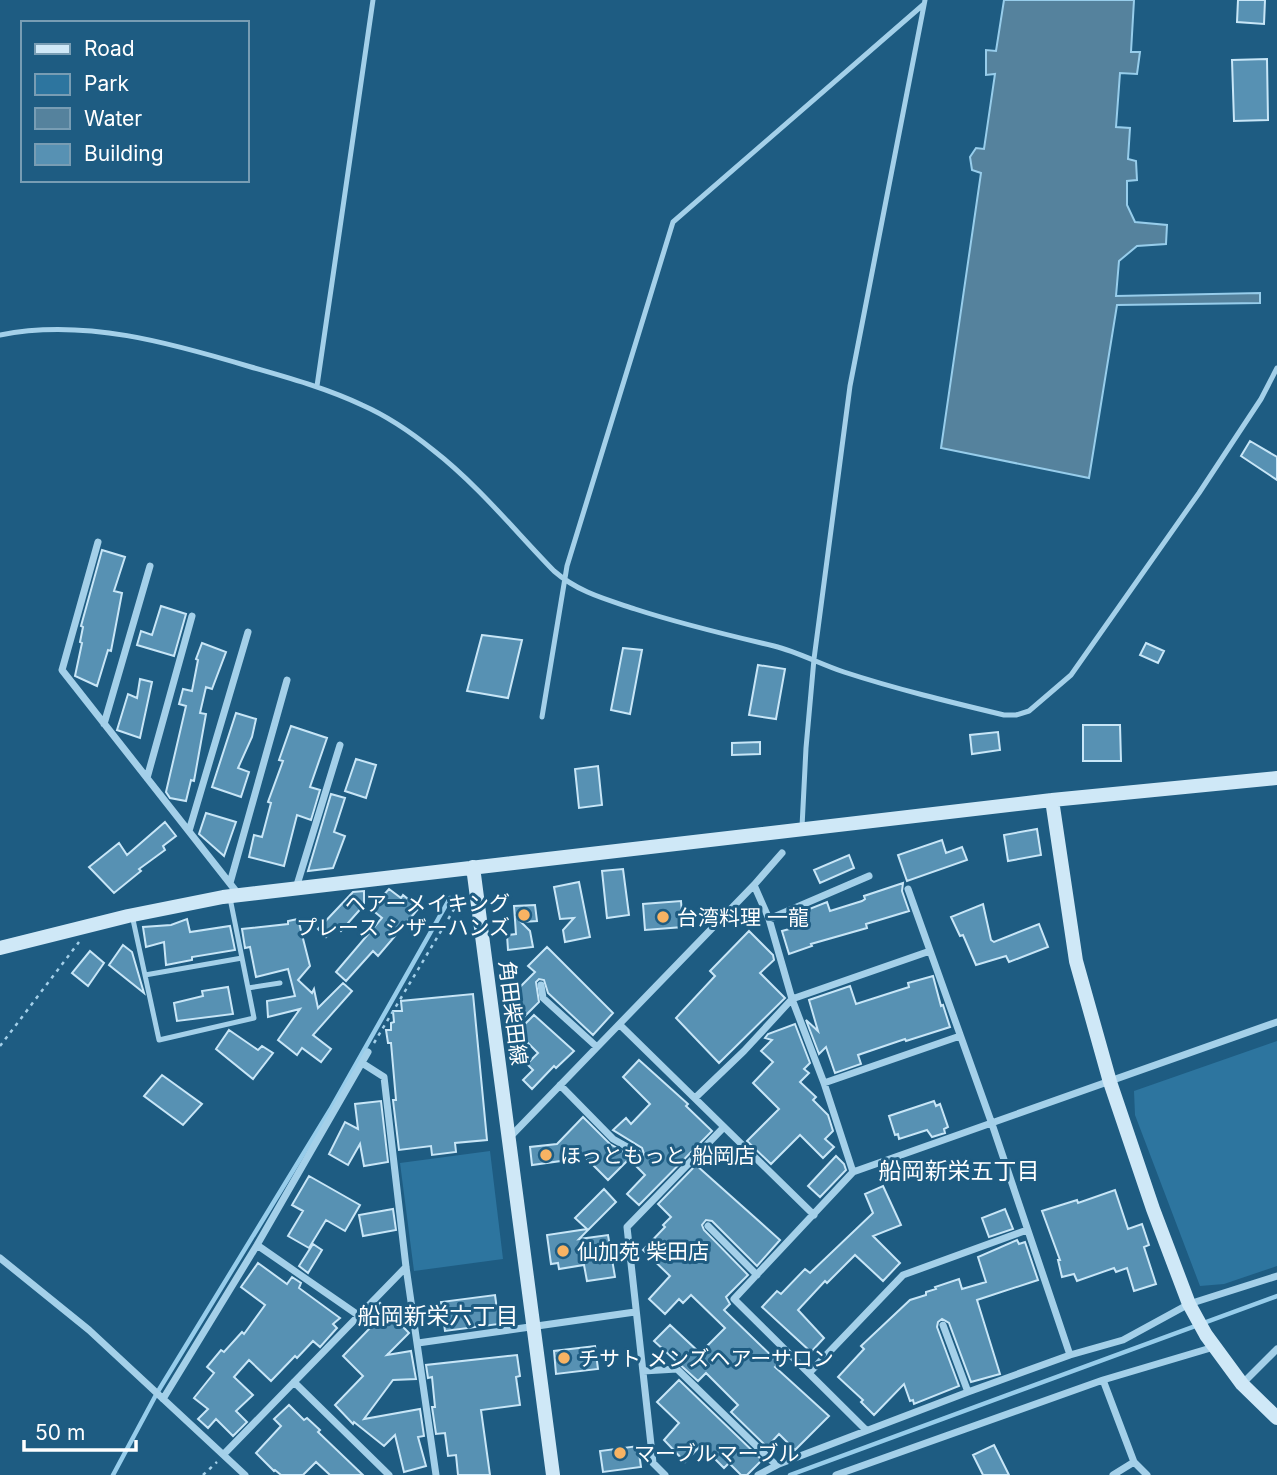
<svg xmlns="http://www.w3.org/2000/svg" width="1277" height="1475" viewBox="0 0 1277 1475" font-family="Inter,'Noto Sans JP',sans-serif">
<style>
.green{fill:#2d759f}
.water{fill:#55829d;stroke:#97cdeb;stroke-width:2}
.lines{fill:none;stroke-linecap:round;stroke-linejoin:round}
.stream{stroke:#97cdeb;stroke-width:4.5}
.building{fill:#5791b3;stroke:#c8e6f7;stroke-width:2}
.path{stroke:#a4d0e9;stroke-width:2.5;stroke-dasharray:3.5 5;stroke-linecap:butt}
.lane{stroke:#a4d0e9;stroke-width:5}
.street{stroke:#a4d0e9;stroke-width:7}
.secondary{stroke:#cfe8f7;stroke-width:14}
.poi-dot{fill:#f8b363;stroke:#1e5c82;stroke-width:2.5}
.labels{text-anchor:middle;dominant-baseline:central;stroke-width:6;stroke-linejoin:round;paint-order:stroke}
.poi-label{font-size:21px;fill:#fff;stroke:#1e5c82;text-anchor:start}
.street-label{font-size:21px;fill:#fff;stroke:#1e5c82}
.neighbourhood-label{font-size:23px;fill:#fff;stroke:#1e5c82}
</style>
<rect width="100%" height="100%" fill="#1e5c82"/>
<path class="green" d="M1277 1041V1266L1224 1284 1200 1286 1135 1115 1134 1091Z
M490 1151 503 1259 414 1271 400 1163Z"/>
<path class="water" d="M1004 0H1134L1131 52H1140L1137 74 1120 73 1116 127 1130 128 1128 159 1136 161 1137 180 1127 181V205L1135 222 1167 225 1166 244 1137 246 1119 261 1116 296 1260 293V303L1117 305 1089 478 941 448 981 173 972 170 970 157 976 148 984 149 995 74 986 75V50L996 51Z"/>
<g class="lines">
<path class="stream" d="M113 1475 157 1393 330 1110 450 898
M790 1475 1277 1296"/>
</g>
<path class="building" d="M1238 0H1265L1264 24 1237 22Z
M1267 59 1268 120 1234 121 1232 60Z
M1250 441 1277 457V480L1241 456Z
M102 550 125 557 114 591 122 593 111 651 108 650 97 686 75 676 82 643 80 642 83 627 81 626Z
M161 606 186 614 174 656 137 645 141 631 152 635Z
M482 635 522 640 508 698 467 691Z
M202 643 226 652 212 689 206 687 200 713 206 714 194 781 191 780 186 801 170 798 166 792 186 706 179 704 183 689 192 691 198 660 196 659Z
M1146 643 1164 651 1158 663 1140 655Z
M623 648 642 650 630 714 611 710Z
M758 665 785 669 776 719 749 715Z
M140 679 152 682 140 738 117 730 128 694 137 698Z
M236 713 256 719 252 737 238 768 249 772 241 797 212 787Z
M1083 725H1120L1121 761H1083Z
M291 726 327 738 310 787 320 790 311 820 297 815 284 866 249 857 254 835 262 837 271 803 268 802 283 761 279 760Z
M998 732 1000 750 972 754 970 735Z
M760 742V754L732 755V743Z
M356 759 376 765 366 798 345 791Z
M598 766 602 805 579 808 575 769Z
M331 794 345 798 334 832 345 836 333 868 308 871Z
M206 813 236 822 224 856 199 834Z
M165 822 176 836 163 846 165 850 139 869 141 871 114 893 89 867 119 843 127 855Z
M1037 829 1041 855 1008 861 1004 835Z
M942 840 946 853 962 847 967 860 907 881 898 855Z
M849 855 854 868 820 883 814 870Z
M623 869 629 915 607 918 602 871Z
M579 882 590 937 565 942 563 930 574 918 560 919 554 887Z
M903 883 902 891 909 911 866 924 867 928 811 944 812 946 789 954 782 931 793 928 789 917 827 902 830 911 862 901 865 899 864 896Z
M389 889 401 898 403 895 419 908 378 956 373 951 346 981 336 972 382 918 371 909Z
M364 891V905L341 931 337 926 326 937 318 929 353 892Z
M681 901 683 927 645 930 643 904Z
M983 904 991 940 994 942 1039 924 1048 947 1009 962 1006 956 976 965 963 935 960 936 951 917Z
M535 905 537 921 521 922 530 931 533 947 508 950 507 935 516 934 514 906Z
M187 919 190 932 230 926 235 950 192 957V960L166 965 164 942 146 947 143 927 171 925Z
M298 919 310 966 298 980 312 993 314 989 318 1008 343 983 352 991 313 1035 331 1049 321 1062 302 1048 297 1055 278 1040 300 1009 268 1017 267 1001 295 996 288 969 256 977 250 947 245 948 242 929 288 924V921Z
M749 931 773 955 774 960 760 973 785 998 719 1063 676 1018 715 976 710 971Z
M123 945 132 952 144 993 109 965Z
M547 947 613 1013 593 1035 548 993 544 980 539 979 536 982 539 1002 525 1016 508 999 535 972 528 966Z
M90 951 104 963 88 986 72 973Z
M933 976 941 1006 943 1005 950 1027 906 1041 905 1039 858 1055 861 1064 835 1073 826 1047 819 1054 806 1020 818 1031 809 1000 850 986 856 1004 909 987 908 983Z
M228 987 233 1014 177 1021 174 1003 203 996 202 991Z
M473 994 487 1140 455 1143 456 1152 432 1155 431 1146 399 1150 393 1100H396L391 1043H388L386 1030H391V1023L394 1022 393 1011H402L401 1001Z
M534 1015 574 1051 556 1068 554 1066 532 1089 523 1080 533 1070 527 1064 538 1053 517 1032Z
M795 1024 810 1063 804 1069 809 1073 800 1082 816 1097 813 1100 828 1115 833 1131 825 1139 834 1147 823 1158 800 1135 771 1164 747 1141 779 1109 753 1083 773 1062 761 1051 772 1040 765 1038 768 1034Z
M229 1030 258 1050 262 1046 273 1053 253 1079 216 1049Z
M639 1060 688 1104 686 1106 712 1131 639 1205 627 1194 645 1175 629 1159 608 1180 581 1153 575 1159 532 1165 530 1147 557 1144 583 1117 610 1144 635 1158H642L644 1154 642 1148 613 1130 626 1118 631 1124 650 1104 623 1077Z
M162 1075 202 1104 183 1125 144 1096Z
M381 1101 388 1162 364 1166 360 1144 348 1165 329 1154 345 1122 358 1129 355 1104Z
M934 1101 936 1106 940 1104 948 1127 944 1129 945 1133 932 1137 927 1130 899 1139 898 1134 895 1135 889 1116Z
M836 1156 844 1164 846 1170 820 1197 808 1186Z
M696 1165 780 1240 757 1266 712 1221 706 1220 702 1225 704 1230 748 1275 726 1297 730 1304 724 1310 779 1363 775 1367 829 1416 795 1450 779 1434 767 1447 731 1412 738 1405 706 1373 698 1381 654 1341 670 1325 700 1353 725 1328 691 1295 683 1303 679 1299 665 1314 649 1299 670 1276 643 1250 665 1227 663 1225 671 1217 658 1204Z
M309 1176 360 1205 345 1231 326 1220 309 1248 288 1236 303 1211 292 1205Z
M883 1186 901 1225 873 1236 900 1263 883 1281 855 1255 827 1283 825 1281 798 1310 824 1338 811 1352 762 1307 777 1291 781 1294 805 1269 810 1273 873 1213 865 1194Z
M604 1189 616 1202 579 1239 608 1235 615 1277 587 1281 584 1265 559 1269 558 1263 551 1264 547 1235 587 1229 575 1218Z
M1115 1190 1128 1229 1142 1224 1149 1245 1144 1247 1156 1284 1134 1291 1127 1268 1116 1272 1114 1268 1077 1281 1074 1274 1062 1277 1058 1260H1060L1042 1211 1077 1200 1078 1203Z
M393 1209 396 1230 363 1236 359 1215Z
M1005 1209 1013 1229 989 1237 982 1218Z
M1017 1240 1019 1244 1025 1242 1038 1280 977 1300 1000 1374 971 1382 949 1323 942 1319 938 1322 937 1327 959 1386 914 1404 913 1400 910 1401 904 1384 874 1415 861 1402 863 1400 838 1377 864 1349 861 1346 910 1300 926 1295V1292L936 1289 935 1287 959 1279 962 1289 986 1282 978 1257Z
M313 1244 322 1250 308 1273 299 1266Z
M258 1263 287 1284 292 1277 301 1283 299 1288 340 1318 333 1324 337 1328 320 1347 313 1341 297 1358 295 1356 271 1381 249 1360 234 1377 253 1395 236 1411 247 1422 233 1436 216 1419 208 1428 198 1419 208 1409 194 1398 214 1373 207 1367 221 1350 224 1352 242 1332 244 1334 265 1305 241 1287Z
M495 1295 499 1324 445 1331 441 1302Z
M380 1303 409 1333 387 1355 411 1351 416 1379 393 1380 364 1419 420 1409 424 1436 418 1437 426 1466 404 1472 395 1435 384 1446 354 1422 353 1424 335 1405 363 1376 343 1356 371 1327 364 1319Z
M595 1346 598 1369 556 1374 554 1351Z
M517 1355 520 1376 516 1377 520 1405 481 1410 490 1475H458L456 1455 448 1456 445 1433 436 1434 432 1407H435L432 1377 428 1378 426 1365Z
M679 1380 762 1460 747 1475H741L729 1463 724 1468 701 1445 685 1462 664 1440 679 1423 657 1402Z
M289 1405 304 1420 307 1418 320 1430 318 1432 363 1475H330L316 1462 303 1475H281L275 1470 274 1471 256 1453 281 1426 274 1419Z
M994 1445 1009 1475H983L973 1455Z
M638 1446 641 1467 603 1472 600 1451Z"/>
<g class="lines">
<path class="path" d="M374 1043 462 896
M0 1046 79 942
M203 1475 217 1462"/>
<path class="lane" d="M0 335C84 318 171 343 251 367 289 378 326 388 362 405 387 416 412 433 433 450 478 485 515 531 554 571 578 592 605 599 635 609 681 624 727 635 774 646 798 652 820 664 844 672 896 689 950 702 1004 715H1016L1029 711 1071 675 1199 493 1261 399 1277 368
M317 386 373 0
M542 717 567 566 673 222 924 4
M802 827 806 748 814 659 850 386 925 0
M132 915 159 1040 254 1018 230 898
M145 975 242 958
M248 988 280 983"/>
<path class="street" d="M98 542 62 670 239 895
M104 724 150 566
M147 778 192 616
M189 831 248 632
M230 883 287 680
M296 888 340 745
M908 889 992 1124 1070 1355
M769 919 869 876
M541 985 543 998 597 1047
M620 1025 814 1215
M362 1063 384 1077 406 1267 436 1475
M824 1083 960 1036
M560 1085 613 1139 638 1153
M695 1098 744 1051 792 999 769 919 754 885
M509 1138 754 885 782 853
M853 1172 824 1083 792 999 930 951
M708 1226 757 1275
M257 1245 358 1315
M0 1258 89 1330 245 1475
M943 1325 968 1392
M418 1343 635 1312
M643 1371 677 1369 776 1465
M810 1372 903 1275 1027 1230
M1103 1380 1134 1462 1147 1475
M294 1382 389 1475
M1242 1384 1277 1349
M163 1399 257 1245 368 1052
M866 1430 734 1299 853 1172 1277 1022
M224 1454 406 1267
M665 1475 653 1463 627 1227 724 1127
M758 1475 779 1464 968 1392 1070 1355 1123 1340 1189 1304 1277 1276
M836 1475 1103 1380 1214 1347
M1113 1475 1134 1462"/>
<path class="secondary" d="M1052 800 1076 961 1110 1082 1153 1209 1189 1304 1206 1335 1242 1384 1277 1418
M473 867 553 1475
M0 948 128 916 223 897 1052 800 1277 778"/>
</g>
<g class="poi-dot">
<circle cx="524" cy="915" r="7"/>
<circle cx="663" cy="917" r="7"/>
<circle cx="546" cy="1155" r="7"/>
<circle cx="563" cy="1251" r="7"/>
<circle cx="564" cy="1358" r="7"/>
<circle cx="620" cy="1453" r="7"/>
</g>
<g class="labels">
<g class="poi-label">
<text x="510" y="903" text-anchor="end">ヘアーメイキング<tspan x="510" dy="24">プレース シザーハンズ</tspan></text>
<text x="677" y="917">台湾料理 一龍</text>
<text x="560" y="1155">ほっともっと 船岡店</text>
<text x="577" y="1251">仙加苑 柴田店</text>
<text x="578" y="1358">チサト メンズヘアーサロン</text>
<text x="634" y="1453">マーブルマーブル</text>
</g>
<g class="street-label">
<text transform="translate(513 1013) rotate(83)">角田柴田線</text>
</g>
<g class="neighbourhood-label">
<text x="959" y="1171">船岡新栄五丁目</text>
<text x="438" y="1316">船岡新栄六丁目</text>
</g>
</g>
<rect x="21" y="21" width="228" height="161" fill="#1e5c82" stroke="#789db4" stroke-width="2"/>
<rect x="35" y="44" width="35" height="10" fill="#cfe8f7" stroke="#789db4" stroke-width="2"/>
<text x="84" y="56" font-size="21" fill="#ffffff">Road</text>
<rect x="35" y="74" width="35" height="21" fill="#2d759f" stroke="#789db4" stroke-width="2"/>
<text x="84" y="91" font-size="21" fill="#ffffff">Park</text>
<rect x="35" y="108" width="35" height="21" fill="#55829d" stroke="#789db4" stroke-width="2"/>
<text x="84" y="126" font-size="21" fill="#ffffff">Water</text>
<rect x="35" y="144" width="35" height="21" fill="#5791b3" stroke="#789db4" stroke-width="2"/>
<text x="84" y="161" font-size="21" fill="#ffffff">Building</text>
<path d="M24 1440v10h112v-10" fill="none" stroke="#ffffff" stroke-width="3.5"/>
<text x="35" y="1440" font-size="21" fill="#ffffff" stroke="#1e5c82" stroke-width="5" paint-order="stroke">50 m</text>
</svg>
